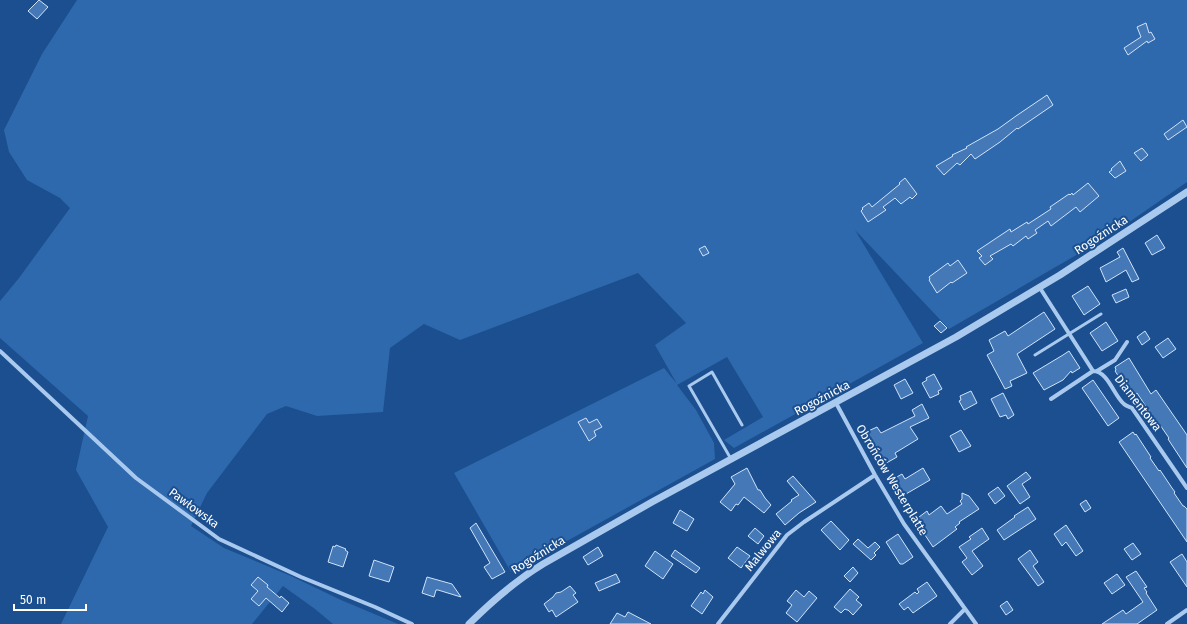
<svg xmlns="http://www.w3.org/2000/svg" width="1187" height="624" viewBox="0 0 1187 624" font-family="'Fira Sans',sans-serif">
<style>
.green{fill:#2e69ad}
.building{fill:#4478b7;stroke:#cfe3fa}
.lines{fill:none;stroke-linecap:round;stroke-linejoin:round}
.service{stroke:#a9c9ee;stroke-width:3}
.minor{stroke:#a9c9ee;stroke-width:4}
.tertiary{stroke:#a9c9ee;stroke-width:7}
.labels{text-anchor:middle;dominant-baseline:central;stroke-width:4;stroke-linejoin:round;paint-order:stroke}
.street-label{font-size:12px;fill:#fff;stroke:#1b4f8f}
</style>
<rect width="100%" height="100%" fill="#1b4f8f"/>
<path class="green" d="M77 0H1187V182L1109 236 949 329 855 230 923 343 734 448 724 440 763 417 727 357 677 385 696 410 714 443 715 459 511 572 454 473 664 368 677 384 655 345 686 323 638 273 460 340 424 324 390 348 383 412 317 416 286 406 267 414 207 493 191 526 224 548 291 576 341 600 398 624H333L315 609 283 586 252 624H61L108 527 76 470 88 416 0 338V301L19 278 70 208 60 198 27 180 9 152 4 130 42 54Z"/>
<path class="building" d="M39 0 48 7 37 19 28 11Z
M1146 23 1149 33 1151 32 1155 39 1148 43 1147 41 1128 55 1124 48 1141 37 1137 27Z
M1047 95 1053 105 1018 129 1017 128 1000 142 975 159 971 154 960 165 957 163 944 175 936 166 953 156 952 155 967 148 966 147 998 129 1016 116Z
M1183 120 1187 127 1168 140 1164 134Z
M1142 148 1148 155 1141 161 1134 153Z
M1120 161 1126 171 1115 178 1109 172 1112 170 1111 169Z
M905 178 917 194 912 199 910 197 901 204 895 198 883 207 886 210 868 222 861 211 863 209 862 208 869 203 872 207 900 184 899 183Z
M1088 183 1099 196 1080 212 1076 207 1051 226 1048 221 1035 230 1037 233 1028 239 1026 236 1013 246 1011 244 990 256 993 259 985 265 979 258 982 256 977 251 1010 229 1011 232 1027 222 1028 224 1051 209 1050 207 1069 194 1070 195 1072 193 1073 195Z
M1157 235 1165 248 1152 255 1145 243Z
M705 246 709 253 703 256 699 249Z
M1123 248 1139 279 1132 282 1126 270 1106 282 1100 268 1120 257 1117 252Z
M958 260 967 273 952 283 951 282 937 293 929 280 930 279 929 277 948 263 950 266Z
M1088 286 1100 304 1084 315 1072 296Z
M1126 289 1129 297 1116 303 1112 295Z
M1044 312 1055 329 1017 354 1027 373 1010 381 1012 386 1005 389 987 355 994 351 989 340 1005 331 1008 336Z
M940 321 947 328 941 333 934 326Z
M1106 322 1118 341 1102 351 1090 333Z
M1145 331 1150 339 1142 345 1137 337Z
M1168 338 1176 349 1163 358 1155 347Z
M1069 351 1080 368 1072 373 1071 371 1063 380 1044 390 1033 373 1063 355Z
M1129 358 1151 394 1156 390 1187 435V468L1168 439 1169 438 1160 425 1159 426 1137 393 1133 396 1131 393 1130 394 1115 371 1116 370 1115 367Z
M934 374 942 389 938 391 939 394 930 398 922 383 927 380 926 378Z
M905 379 913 393 901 399 894 385Z
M1093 380 1119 418 1108 426 1082 388Z
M971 391 977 403 964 410 959 401 961 400 960 396Z
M1003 393 1014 415 1008 419 1006 415 1000 417 991 399Z
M922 404 929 418 910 427 918 439 895 453 897 457 881 466 875 455 877 454 864 433 877 427 881 433 915 416 912 410Z
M586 418 589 423 597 419 602 427 594 431 596 436 589 441 578 422Z
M961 430 971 446 959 452 950 436Z
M1133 432 1135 435 1136 434 1151 457 1150 458 1159 471 1160 470 1172 488 1175 492 1174 493 1183 506H1184L1187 509V542L1119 442Z
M747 468 758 490H760L765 498 771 505 764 513 744 497 738 505 736 504 731 511 720 502 735 484 731 477Z
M923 468 930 480 899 498 890 481 902 474 905 479Z
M1026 472 1031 478 1022 484 1030 497 1020 504 1007 486Z
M793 476 816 502 799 513 785 525 776 514 792 501 791 500 799 495 787 481Z
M998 487 1005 496 995 504 988 494Z
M962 493 969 496 979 509 959 522 960 523 955 527 957 529 933 547 915 520 927 511 929 515 941 506 947 514 962 504 960 501 962 499Z
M1086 500 1091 508 1085 512 1080 504Z
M1028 507 1036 519 1004 540 997 530 1015 517 1014 516Z
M680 510 694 519 687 531 673 523Z
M831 521 849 540 840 550 821 530Z
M476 523 505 572 492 579 484 567 490 563 470 528Z
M1066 525 1083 551 1076 556 1066 542 1062 546 1054 534Z
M755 528 764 536 758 544 748 536Z
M982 528 989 539 972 551 983 566 972 575 962 562 967 558 959 547 971 539 969 537Z
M898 534 913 557 903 564H900L886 542Z
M858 539 868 548 875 542 880 547 874 553 876 555 871 560 853 544Z
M1133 543 1141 554 1132 560 1124 549Z
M336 545 346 549 345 550 348 552 343 567 328 562 333 546 335 547Z
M598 547 603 556 588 565 583 557Z
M737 547 750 556 741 568 728 558Z
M675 550 700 568 696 573 671 556Z
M1030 550 1038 562 1033 566 1044 582 1038 586 1018 559Z
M655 551 673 564 663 579 645 566Z
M1182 554 1187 562V587L1170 562Z
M374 560 394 567 389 582 369 576Z
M853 567 858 573 850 582 844 576Z
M1136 571 1147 587 1144 588 1147 592 1146 593 1157 610 1137 624H1102L1123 610 1126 614 1143 602 1126 577Z
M616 574 620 582 599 591 595 583Z
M1117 574 1125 585 1112 594 1104 583Z
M258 577 268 585 267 587 280 598 281 596 289 603 282 612 266 598 259 606 251 599 258 591 251 585Z
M427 577 452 584 461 597 438 590H436L434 597 422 593Z
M927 582 937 596 913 613 908 607 904 610 899 604 915 592 917 594 919 592 917 589Z
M570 586 576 593 573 595 578 602 556 617 552 610 549 612 544 604 553 597 556 593 561 592Z
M850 589 859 597 856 600 862 605 853 615 848 610H847L845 609 841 613 834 607Z
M705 590 713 597 702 614 691 606 701 592 703 594Z
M796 590 804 597 809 591 817 598 797 622 786 613 792 605 787 601Z
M1007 601 1013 610 1006 615 1000 606Z
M628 612 651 624H610L617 613 625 617Z"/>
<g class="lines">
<path class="service" d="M1035 355 1101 314
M731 459 689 386 712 372 742 425"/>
<path class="minor" d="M1040 288 1093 371 1051 399
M0 351 136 478 219 539 301 577 375 607 412 624
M1093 371C1108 371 1114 396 1124 404 1126 406 1130 407 1132 408L1187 488
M1097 371 1115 360 1127 342
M836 403 875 475 904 524 976 624
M718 624 787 535 804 522 875 475
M950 624 965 609
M1167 624 1187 610"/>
<path class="tertiary" d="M469 624C492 601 515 581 543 564L652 502 956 337 1060 275 1187 192"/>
</g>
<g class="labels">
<g class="street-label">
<text transform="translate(1101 235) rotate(-33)">Rogoźnicka</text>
<text transform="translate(822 398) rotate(-28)">Rogoźnicka</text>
<text transform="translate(1138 403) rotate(52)">Diamentowa</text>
<text transform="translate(892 480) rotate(59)">Obrońców Westerplatte</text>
<text transform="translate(194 508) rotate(36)">Pawłowska</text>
<text transform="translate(763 550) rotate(-51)">Malwowa</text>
<text transform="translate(538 555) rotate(-32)">Rogoźnicka</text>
</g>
</g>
<path d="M14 604v6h72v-6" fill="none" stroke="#ffffff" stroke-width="2"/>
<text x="20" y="604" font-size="12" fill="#ffffff" stroke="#1b4f8f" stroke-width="3" paint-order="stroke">50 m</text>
</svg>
